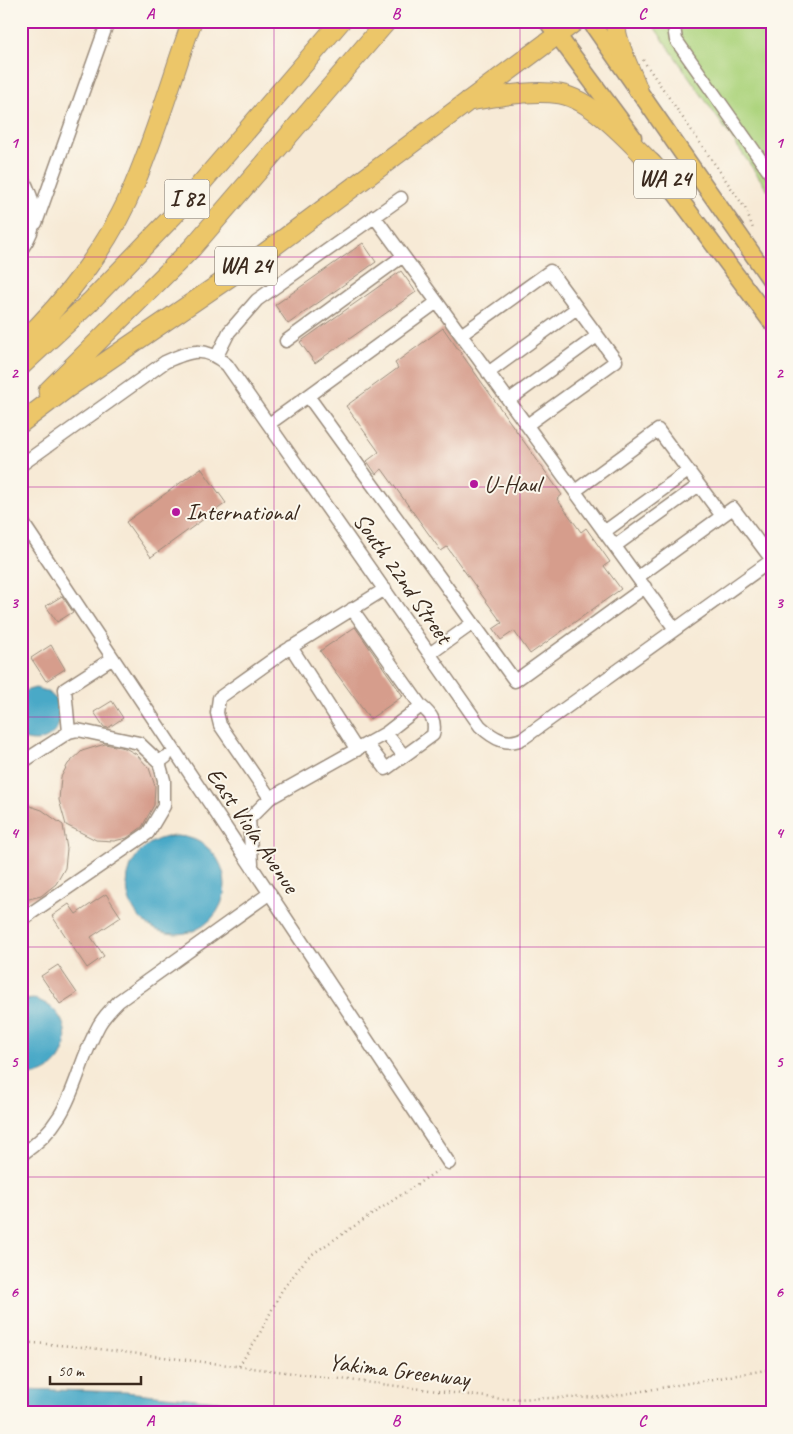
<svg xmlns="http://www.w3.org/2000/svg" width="793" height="1434" viewBox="0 0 793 1434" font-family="Caveat,sans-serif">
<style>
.green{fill:#add47e;stroke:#747f4e}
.water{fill:#48a9c7;stroke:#426a72}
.building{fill:#d69d8c}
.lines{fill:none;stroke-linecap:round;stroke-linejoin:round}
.minor-casing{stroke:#998a7a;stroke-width:15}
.major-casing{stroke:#998a7a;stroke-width:19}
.highway-casing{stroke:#998a7a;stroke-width:21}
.path{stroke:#998a7a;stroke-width:2.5;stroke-dasharray:1 4;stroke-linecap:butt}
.minor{stroke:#fff;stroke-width:12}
.major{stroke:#ecc669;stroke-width:16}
.highway{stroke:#ecc669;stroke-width:19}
.grid{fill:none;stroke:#b5179e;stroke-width:1;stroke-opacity:0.55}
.poi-dot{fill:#b5179e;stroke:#fbf7ec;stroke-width:2}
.labels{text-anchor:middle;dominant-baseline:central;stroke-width:4;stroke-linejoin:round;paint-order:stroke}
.shield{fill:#fbf7ec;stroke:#75685c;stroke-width:1}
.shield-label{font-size:22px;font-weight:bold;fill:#3b2a1e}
.poi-label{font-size:24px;fill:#3b2a1e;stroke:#fbf7ec;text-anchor:start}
.street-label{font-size:24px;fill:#3b2a1e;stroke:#fbf7ec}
.neatline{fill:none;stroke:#b5179e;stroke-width:2}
.grid-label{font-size:16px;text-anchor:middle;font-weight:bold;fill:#b5179e}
</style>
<rect width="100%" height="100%" fill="#fbf7ec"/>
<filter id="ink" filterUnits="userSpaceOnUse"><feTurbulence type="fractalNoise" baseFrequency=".02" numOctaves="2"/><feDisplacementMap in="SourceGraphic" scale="10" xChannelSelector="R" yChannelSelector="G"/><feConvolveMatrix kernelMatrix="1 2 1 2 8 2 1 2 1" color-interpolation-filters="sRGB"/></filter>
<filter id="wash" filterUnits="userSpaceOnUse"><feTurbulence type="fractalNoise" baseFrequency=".0096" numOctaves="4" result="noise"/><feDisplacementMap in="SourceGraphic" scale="20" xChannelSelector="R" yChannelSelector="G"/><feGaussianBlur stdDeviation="1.12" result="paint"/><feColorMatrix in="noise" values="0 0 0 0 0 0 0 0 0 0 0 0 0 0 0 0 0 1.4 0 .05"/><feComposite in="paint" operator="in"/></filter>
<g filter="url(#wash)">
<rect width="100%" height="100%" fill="#f7ead6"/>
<path class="green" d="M650 21H772V196Z"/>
<path class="water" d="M35 688C79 695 61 755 21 738V692Z
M127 885a49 49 0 1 1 98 0a49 49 0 1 1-98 0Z
M35 999C83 1014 72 1079 21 1076V1000Z
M21 1389 125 1392 341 1413H21Z"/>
<g id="blocks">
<path class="building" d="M363 243 376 262 288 324 275 305Z
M401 271 416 292 315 363 300 342Z
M443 328 562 495 557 499 581 532 586 528 610 562 604 566 621 589 530 654 514 631 501 640 493 629 502 623 447 547 441 551 382 469 376 474 367 461 379 452 346 406 398 368 395 363Z
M201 468 226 503 151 557 126 522Z
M62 596 73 612 57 622 46 606Z
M355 627 403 696 370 719 320 651Z
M51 645 65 669 46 681 31 658Z
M112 701 123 718 108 728 104 727 94 712Z
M105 744 125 748 136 754 149 768 155 786 154 805 142 827 127 838 114 841 96 840 66 825 59 800 61 777 68 764 82 751Z
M21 803 42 810 63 825 67 849 65 868 56 884 41 896 21 901Z
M106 894 121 917 91 937 104 956 87 968 52 916 69 904 76 914Z
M58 965 77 993 60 1004 41 976Z"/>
</g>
</g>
<g filter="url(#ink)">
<use href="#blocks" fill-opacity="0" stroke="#998a7a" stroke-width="1"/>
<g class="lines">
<g class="minor-casing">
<path id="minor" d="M673 21 676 40 772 176
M21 175C36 202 41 224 21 250
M374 216 437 302
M36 223 108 21
M461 335 437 302 308 396 515 681 645 587
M286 341 403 256
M217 356 229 332 257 300 401 198
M488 373 577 308
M509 400 597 336
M269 424 308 396
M527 425 616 361 550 271 461 335C533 433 604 531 675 629
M21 465 165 362C190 351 204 345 227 365L480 726C493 738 508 748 525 737L772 560 733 508 722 516
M575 491 658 430 722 516 638 577
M21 520 449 1163
M604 532 688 471
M615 546 699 485
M291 647 357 750
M431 653 473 623
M69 732 65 689 113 658
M386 733 404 756 433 735C436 721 432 715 421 706
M367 744 386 769 404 756
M21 763 69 732 78 730 139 743 159 762 166 757
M270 798 386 733 421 706 352 609
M252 864 249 819 270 798 220 725 217 713 219 698 282 653 385 589
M21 920 148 833 164 806V780L159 762
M21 1155C76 1118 71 1076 99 1025 104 1016 112 1008 119 1001L270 893"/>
</g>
<g class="major-casing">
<path id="major" d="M547 21 633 137
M590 21 772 282
M652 162 772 323"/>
</g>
<g class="highway-casing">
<path id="highway" d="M616 21C613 38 632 72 638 90
M468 101C497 97 531 89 560 94 596 101 633 146 659 171
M21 343C66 301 112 241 135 183 157 131 173 75 192 21
M21 366 90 302 174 215 341 21
M48 391 192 248 387 21
M21 423 66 389 262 255 576 21"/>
</g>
<path class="path" d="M643 60 745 208 754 231
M21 1342 83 1347 502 1399 607 1397 772 1369
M239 1366 259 1335 282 1290 308 1257 440 1169"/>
<use href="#minor" class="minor"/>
<use href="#major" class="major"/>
<use href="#highway" class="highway"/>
</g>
</g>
<path class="grid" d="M274 21V1413M520 21V1413M21 257H772M21 487H772M21 717H772M21 947H772M21 1177H772"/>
<g class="poi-dot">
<circle cx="474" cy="484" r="5"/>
<circle cx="176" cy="512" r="5"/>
</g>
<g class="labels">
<g class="shield">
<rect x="634" y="159.5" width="62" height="39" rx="4"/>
<rect x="164.5" y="179.5" width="45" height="39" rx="4"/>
<rect x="215" y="246.5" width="62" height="39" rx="4"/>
</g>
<g class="shield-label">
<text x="665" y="179">WA 24</text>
<text x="187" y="199">I 82</text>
<text x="246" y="266">WA 24</text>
</g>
<g class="poi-label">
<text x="484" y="484">U-Haul</text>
<text x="186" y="512">International</text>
</g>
<g class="street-label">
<text transform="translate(403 578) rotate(55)">South 22nd Street</text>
<text transform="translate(253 830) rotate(56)">East Viola Avenue</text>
<text transform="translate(399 1370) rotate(7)">Yakima Greenway</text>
</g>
</g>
<rect width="793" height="1434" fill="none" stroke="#fbf7ec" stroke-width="55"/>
<path d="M50 1376v8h91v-8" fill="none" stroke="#3b2a1e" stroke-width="2.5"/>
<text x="58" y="1376" font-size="15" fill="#3b2a1e" stroke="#fbf7ec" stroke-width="4" paint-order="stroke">50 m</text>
<rect x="28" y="28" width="738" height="1378" class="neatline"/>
<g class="grid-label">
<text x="150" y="19">A</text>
<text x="396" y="19">B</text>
<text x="642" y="19">C</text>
<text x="14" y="148">1</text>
<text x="779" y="148">1</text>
<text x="14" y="378">2</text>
<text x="779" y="378">2</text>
<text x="14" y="608">3</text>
<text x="779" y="608">3</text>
<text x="14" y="838">4</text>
<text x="779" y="838">4</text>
<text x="14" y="1067">5</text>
<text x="779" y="1067">5</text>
<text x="14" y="1297">6</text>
<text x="779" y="1297">6</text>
<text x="150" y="1426">A</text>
<text x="396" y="1426">B</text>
<text x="642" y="1426">C</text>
</g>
</svg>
